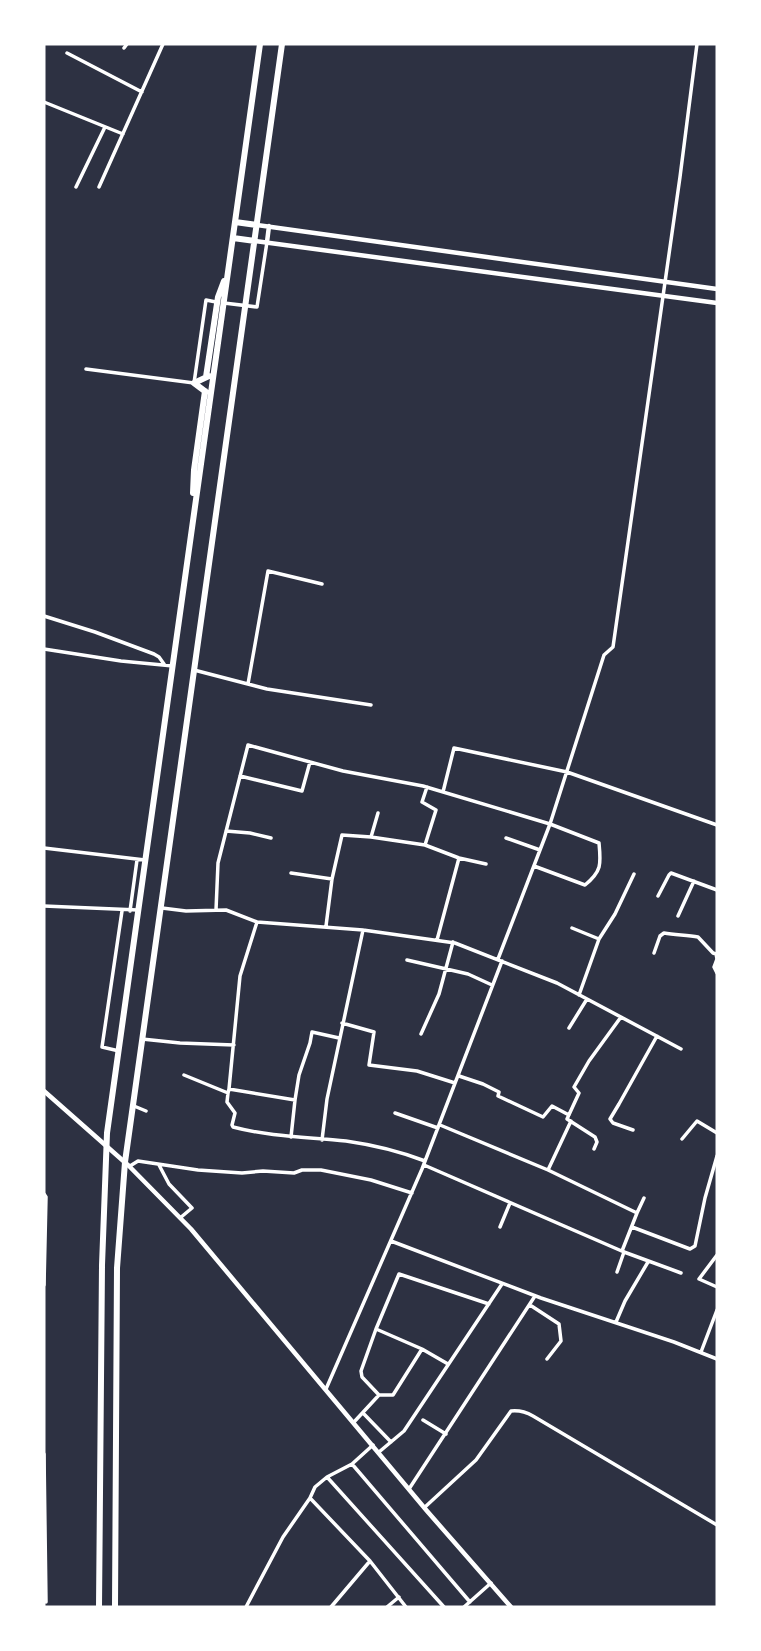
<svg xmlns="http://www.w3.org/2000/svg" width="761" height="1651" viewBox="0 0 761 1651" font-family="'PT Sans',sans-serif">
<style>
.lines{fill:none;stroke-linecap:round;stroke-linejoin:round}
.minor{stroke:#fff;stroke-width:3.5}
.tertiary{stroke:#fff;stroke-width:4.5}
.trunk{stroke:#fff;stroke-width:6}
</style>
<rect width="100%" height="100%" fill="#2d3142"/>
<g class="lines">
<path class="minor" d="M124 48 127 44
M67 53 142 92
M44 102 123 134
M76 187 105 127
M99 187 163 44
M224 303 257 307 267 242
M86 369 194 383 206 300 216 302
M44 616 95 632 154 654 159 657 164 664
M44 649 121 661 173 666
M194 670 267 689 371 705
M248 684 268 571 322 584
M240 776 302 791 310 762
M443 792 454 748 567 772 717 825
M226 831 250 833 271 838
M371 837 378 813
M506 838 540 850
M425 845 436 810 422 802 427 787
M44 848 145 860
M291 873 332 879
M658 896 669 875 671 873 717 890
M44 906 138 910
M162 908 186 911 226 910 257 922 363 930 455 943 557 983 681 1049
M216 910 218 863 248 745 343 771 423 786 550 824 599 843C601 864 602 871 585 885L534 866
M130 911 137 860
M678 916 694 881
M326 926 332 879 342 835 371 837 425 845 459 858 486 864
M572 928 599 939
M437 940 459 858
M654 953 660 936 664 933C676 935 688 935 698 937L713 953 716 954 717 959 714 967 717 973
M498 959 550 824 604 655 613 647 680 177 697 44
M407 960 468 974 492 985
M579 995 599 939 615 914 634 874
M342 1023 374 1032 369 1065 417 1071 455 1083
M569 1028 587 999
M421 1034 439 994 453 942
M142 1039 180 1043 234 1045
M119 1051 102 1047 122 911
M184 1075 228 1093 229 1089 295 1100 291 1137
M459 1076 483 1084 499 1092 498 1096 543 1117 552 1106 569 1115
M229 1089 240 976 257 922
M228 1093 227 1102 235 1113 232 1125 233 1127C271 1137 309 1137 346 1141 374 1145 399 1151 425 1161
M295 1100 299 1075 310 1043 312 1032 339 1038
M134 1106 146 1111
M395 1113 438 1128
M440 1125 548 1170 637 1213 644 1198
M633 1130 613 1123 610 1119 619 1104 657 1036
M682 1139 697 1121 717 1133
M322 1140 327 1099 363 930
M594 1149 597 1142 595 1137 567 1119 579 1093 574 1087 589 1061 621 1017
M159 1165 169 1184 192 1208 180 1218
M424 1165 624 1252 681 1273
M130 1166 138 1161 198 1170 242 1173 263 1171 294 1173 302 1170H321L371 1180 412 1193
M548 1170 571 1121
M44 1194 46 1197 44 1285
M500 1227 510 1203
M632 1227 690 1249 695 1246 705 1198 717 1156
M391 1241 541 1298 674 1342 717 1359
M622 1251 637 1213
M717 1255 699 1279 717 1287
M617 1272 624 1252
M530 1305 559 1324 561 1341 547 1359
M616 1322 625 1301 648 1262
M376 1329 422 1349 448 1364
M422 1349 393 1395H379L362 1377 361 1371 376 1329 399 1274 489 1304
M701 1352 717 1310
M326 1389 422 1169 502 961
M363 1413 391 1442
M423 1420 446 1434
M354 1422 379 1395
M379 1452 404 1431 502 1284
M44 1454 46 1602
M352 1464 470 1602
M327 1477 444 1607
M409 1489 535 1296
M310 1498 370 1561 406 1607
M425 1507 476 1460 511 1411C520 1410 526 1412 533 1416L717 1525
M246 1607 283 1537 310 1498 315 1487 327 1477 352 1464 373 1445
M331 1607 370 1561
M387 1607 399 1597
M464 1607 491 1583"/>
<path class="tertiary" d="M257 225 717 289
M255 241 717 303
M267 242 269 226
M44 1091 129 1166 191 1229 427 1511 511 1607"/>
<path class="trunk" d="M235 222 257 225
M233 238 255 241
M206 377 218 297 224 281
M206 392 194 383 209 376
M193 493 194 470 205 391
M99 1607 102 1265 107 1133 260 44
M115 1607 117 1268 125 1162 282 44"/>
</g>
<rect width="761" height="1651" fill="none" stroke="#ffffff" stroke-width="91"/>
</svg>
